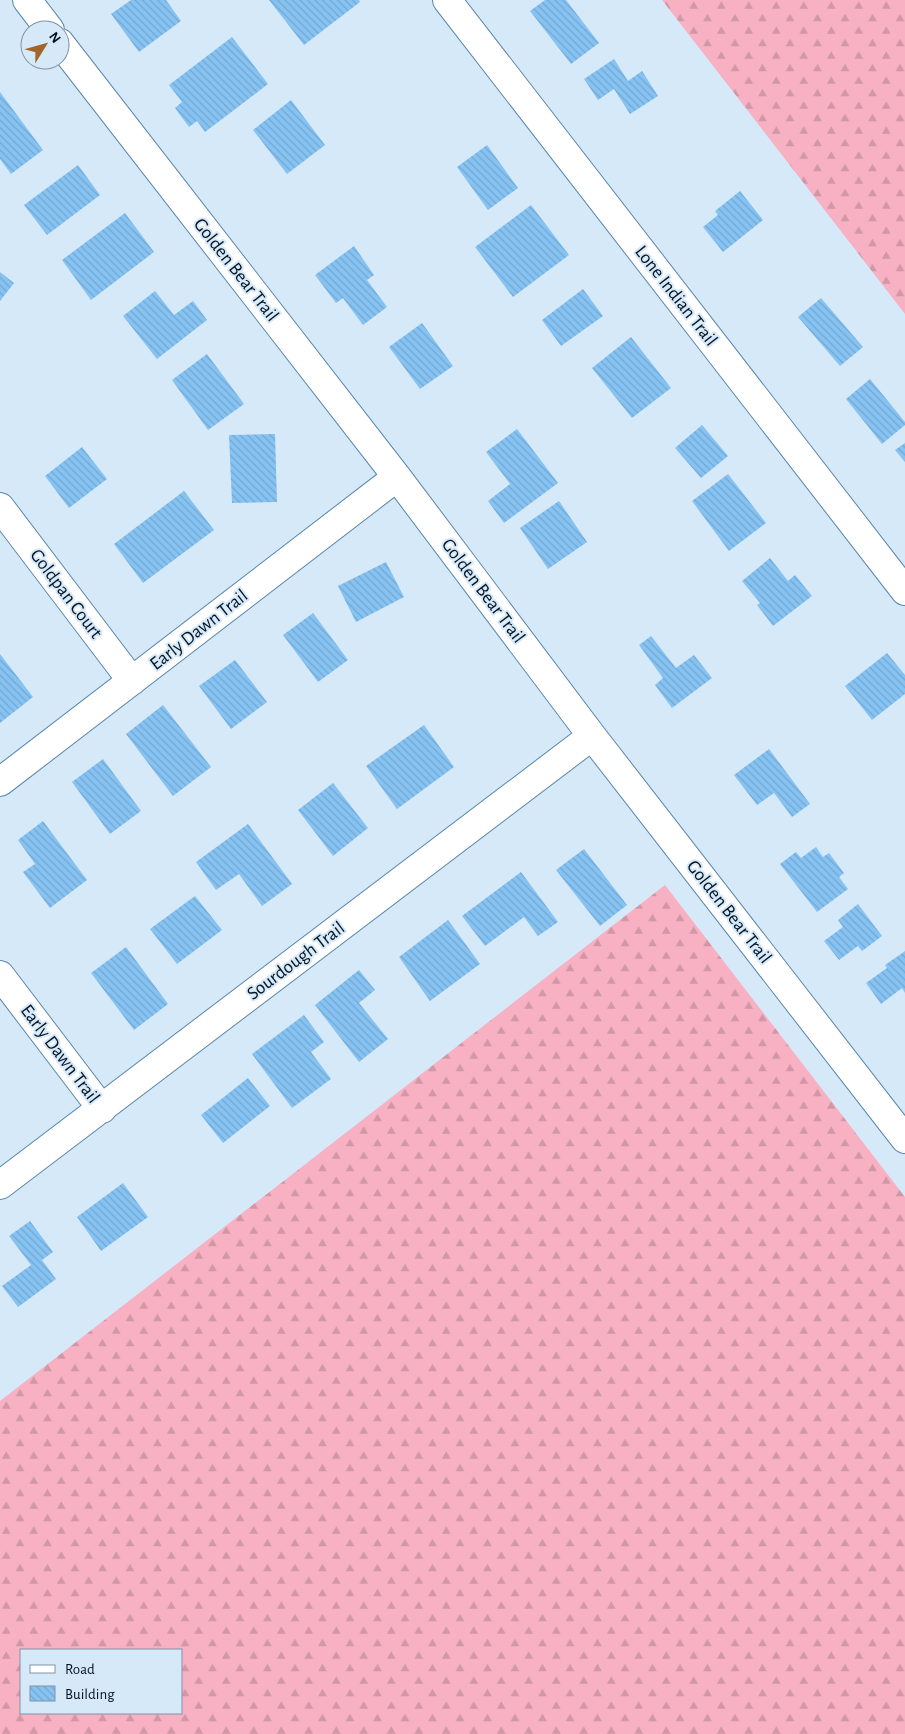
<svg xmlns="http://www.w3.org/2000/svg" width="905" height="1734" viewBox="0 0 905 1734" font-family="'Alegreya Sans',sans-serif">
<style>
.forest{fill:url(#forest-firs);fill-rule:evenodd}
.building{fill:url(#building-back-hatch)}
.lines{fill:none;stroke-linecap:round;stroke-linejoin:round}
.minor-casing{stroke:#5a87ab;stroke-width:30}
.minor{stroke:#fff;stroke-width:28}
.labels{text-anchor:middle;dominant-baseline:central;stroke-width:4;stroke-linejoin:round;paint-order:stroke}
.street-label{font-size:19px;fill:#031321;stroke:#d6e9f9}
</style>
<defs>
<pattern id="forest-firs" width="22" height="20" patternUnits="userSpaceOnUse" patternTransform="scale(1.25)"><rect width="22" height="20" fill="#f7b1c2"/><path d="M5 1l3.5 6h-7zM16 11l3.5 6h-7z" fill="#d297a6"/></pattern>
<pattern id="building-back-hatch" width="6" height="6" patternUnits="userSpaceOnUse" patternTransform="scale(1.25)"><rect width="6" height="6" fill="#86c3f3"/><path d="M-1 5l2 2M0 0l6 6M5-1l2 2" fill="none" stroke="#72a7d0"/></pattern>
</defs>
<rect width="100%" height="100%" fill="#d6e9f9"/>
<path class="forest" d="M662 0H905V314Z
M665 885 905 1197V1734H0V1401ZM21 1650H181V1713H21Z"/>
<path class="building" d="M131 0H166L181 21 139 52 111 14Z
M269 0H359L360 2 304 45Z
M545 0H566L599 43 571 64 530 11Z
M232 37 268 84 205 132 197 121 189 127 175 108 182 102 169 85Z
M614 59 628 81 642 71 658 96 630 114 614 89 598 100 584 79Z
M0 92 43 150 11 174 0 159Z
M291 100 325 145 287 174 253 130Z
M487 145 518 188 488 210 457 167Z
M78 165 100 195 47 235 24 205Z
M740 191 763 220 723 252 703 227 718 215 715 211Z
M531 205 569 255 513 297 475 247Z
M125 213 154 252 91 300 62 260Z
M354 246 374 275 367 280 387 307 363 325 343 298 336 303 315 275Z
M0 272 14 283 0 301Z
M583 289 603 316 561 346 542 320Z
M155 291 174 315 193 301 207 320 157 359 123 316Z
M821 298 863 347 840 366 798 317Z
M422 323 453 366 420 389 389 347Z
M631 337 671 388 632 418 592 368Z
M207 354 244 404 208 430 172 380Z
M870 379 905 422V425L882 444 846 399Z
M702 425 728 456 701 478 675 448Z
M517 429 558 483 504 523 488 501 510 484 486 452Z
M275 434 277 502 232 503 229 435Z
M905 443V462L895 450Z
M82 447 107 479 69 508 45 476Z
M728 474 766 523 729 551 692 501Z
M184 491 214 530 143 583 114 544Z
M559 501 587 542 548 569 520 528Z
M770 558 788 581 795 575 812 596 773 626 757 605 760 603 742 581Z
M386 562 404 597 356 622 338 586Z
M313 613 348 660 318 682 283 635Z
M651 636 676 668 694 655 712 678 672 708 655 685 663 678 639 645Z
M887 653 905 675V694L872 720 845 686Z
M0 654 33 697 0 723Z
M235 660 267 702 231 729 199 686Z
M163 705 211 767 173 796 126 734Z
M424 725 454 767 397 809 366 766Z
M769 749 810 804 792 817 774 793 757 805 734 775Z
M103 759 141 811 110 834 72 782Z
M333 783 368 828 333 856 298 810Z
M43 821 87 880 50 908 23 872 35 864 18 840Z
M248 824 292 884 262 906 239 874 216 890 196 862Z
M816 847 823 857 829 853 844 873 839 877 848 889 817 912 780 864 796 852 801 858Z
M584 849 627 905 600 926 556 870Z
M521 872 558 922 538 936 524 917 485 946 462 916Z
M195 896 222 930 177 964 150 929Z
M858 904 882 936 862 951 858 946 839 960 824 941 843 927 838 920Z
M448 920 480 964 430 1001 399 957Z
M126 947 168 1004 134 1030 91 973Z
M905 951V993L902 988 881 1004 866 983 887 968 885 965Z
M359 970 375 990 359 1003 388 1039 359 1062 315 1005Z
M304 1015 324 1042 311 1052 331 1079 292 1108 252 1054Z
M248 1078 270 1106 223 1143 201 1115Z
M123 1183 148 1217 101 1251 77 1217Z
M30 1221 53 1252 42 1260 56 1279 18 1307 2 1286 31 1265 9 1236Z"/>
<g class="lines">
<g class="minor-casing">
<path id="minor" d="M27 0 50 30
M447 0 905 591
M60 43 397 477 592 736 905 1139
M0 507 132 681
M0 782 397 477
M0 975 102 1109
M0 1185 592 736"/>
</g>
<use href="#minor" class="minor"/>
</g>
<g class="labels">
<g class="street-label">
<text transform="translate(236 270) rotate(52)">Golden Bear Trail</text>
<text transform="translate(676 296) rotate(52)">Lone Indian Trail</text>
<text transform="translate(483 591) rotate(53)">Golden Bear Trail</text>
<text transform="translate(66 594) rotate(53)">Goldpan Court</text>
<text transform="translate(199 630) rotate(-38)">Early Dawn Trail</text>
<text transform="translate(729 912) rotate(52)">Golden Bear Trail</text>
<text transform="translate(296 961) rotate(-37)">Sourdough Trail</text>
<text transform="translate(60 1054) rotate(53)">Early Dawn Trail</text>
</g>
</g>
<rect x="20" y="1649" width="162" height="65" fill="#d6e9f9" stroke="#8293a3"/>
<rect x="30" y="1665" width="25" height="8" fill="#ffffff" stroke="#8293a3"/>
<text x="65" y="1674" font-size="15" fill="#031321">Road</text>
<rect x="30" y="1686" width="25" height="15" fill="url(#building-back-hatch)" stroke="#8293a3"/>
<text x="65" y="1699" font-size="15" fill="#031321">Building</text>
<g transform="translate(45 45) rotate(53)"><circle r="24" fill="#d6e9f9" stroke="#8293a3"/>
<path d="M0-4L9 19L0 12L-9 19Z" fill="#a16627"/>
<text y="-8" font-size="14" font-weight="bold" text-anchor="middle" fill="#031321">N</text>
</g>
</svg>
